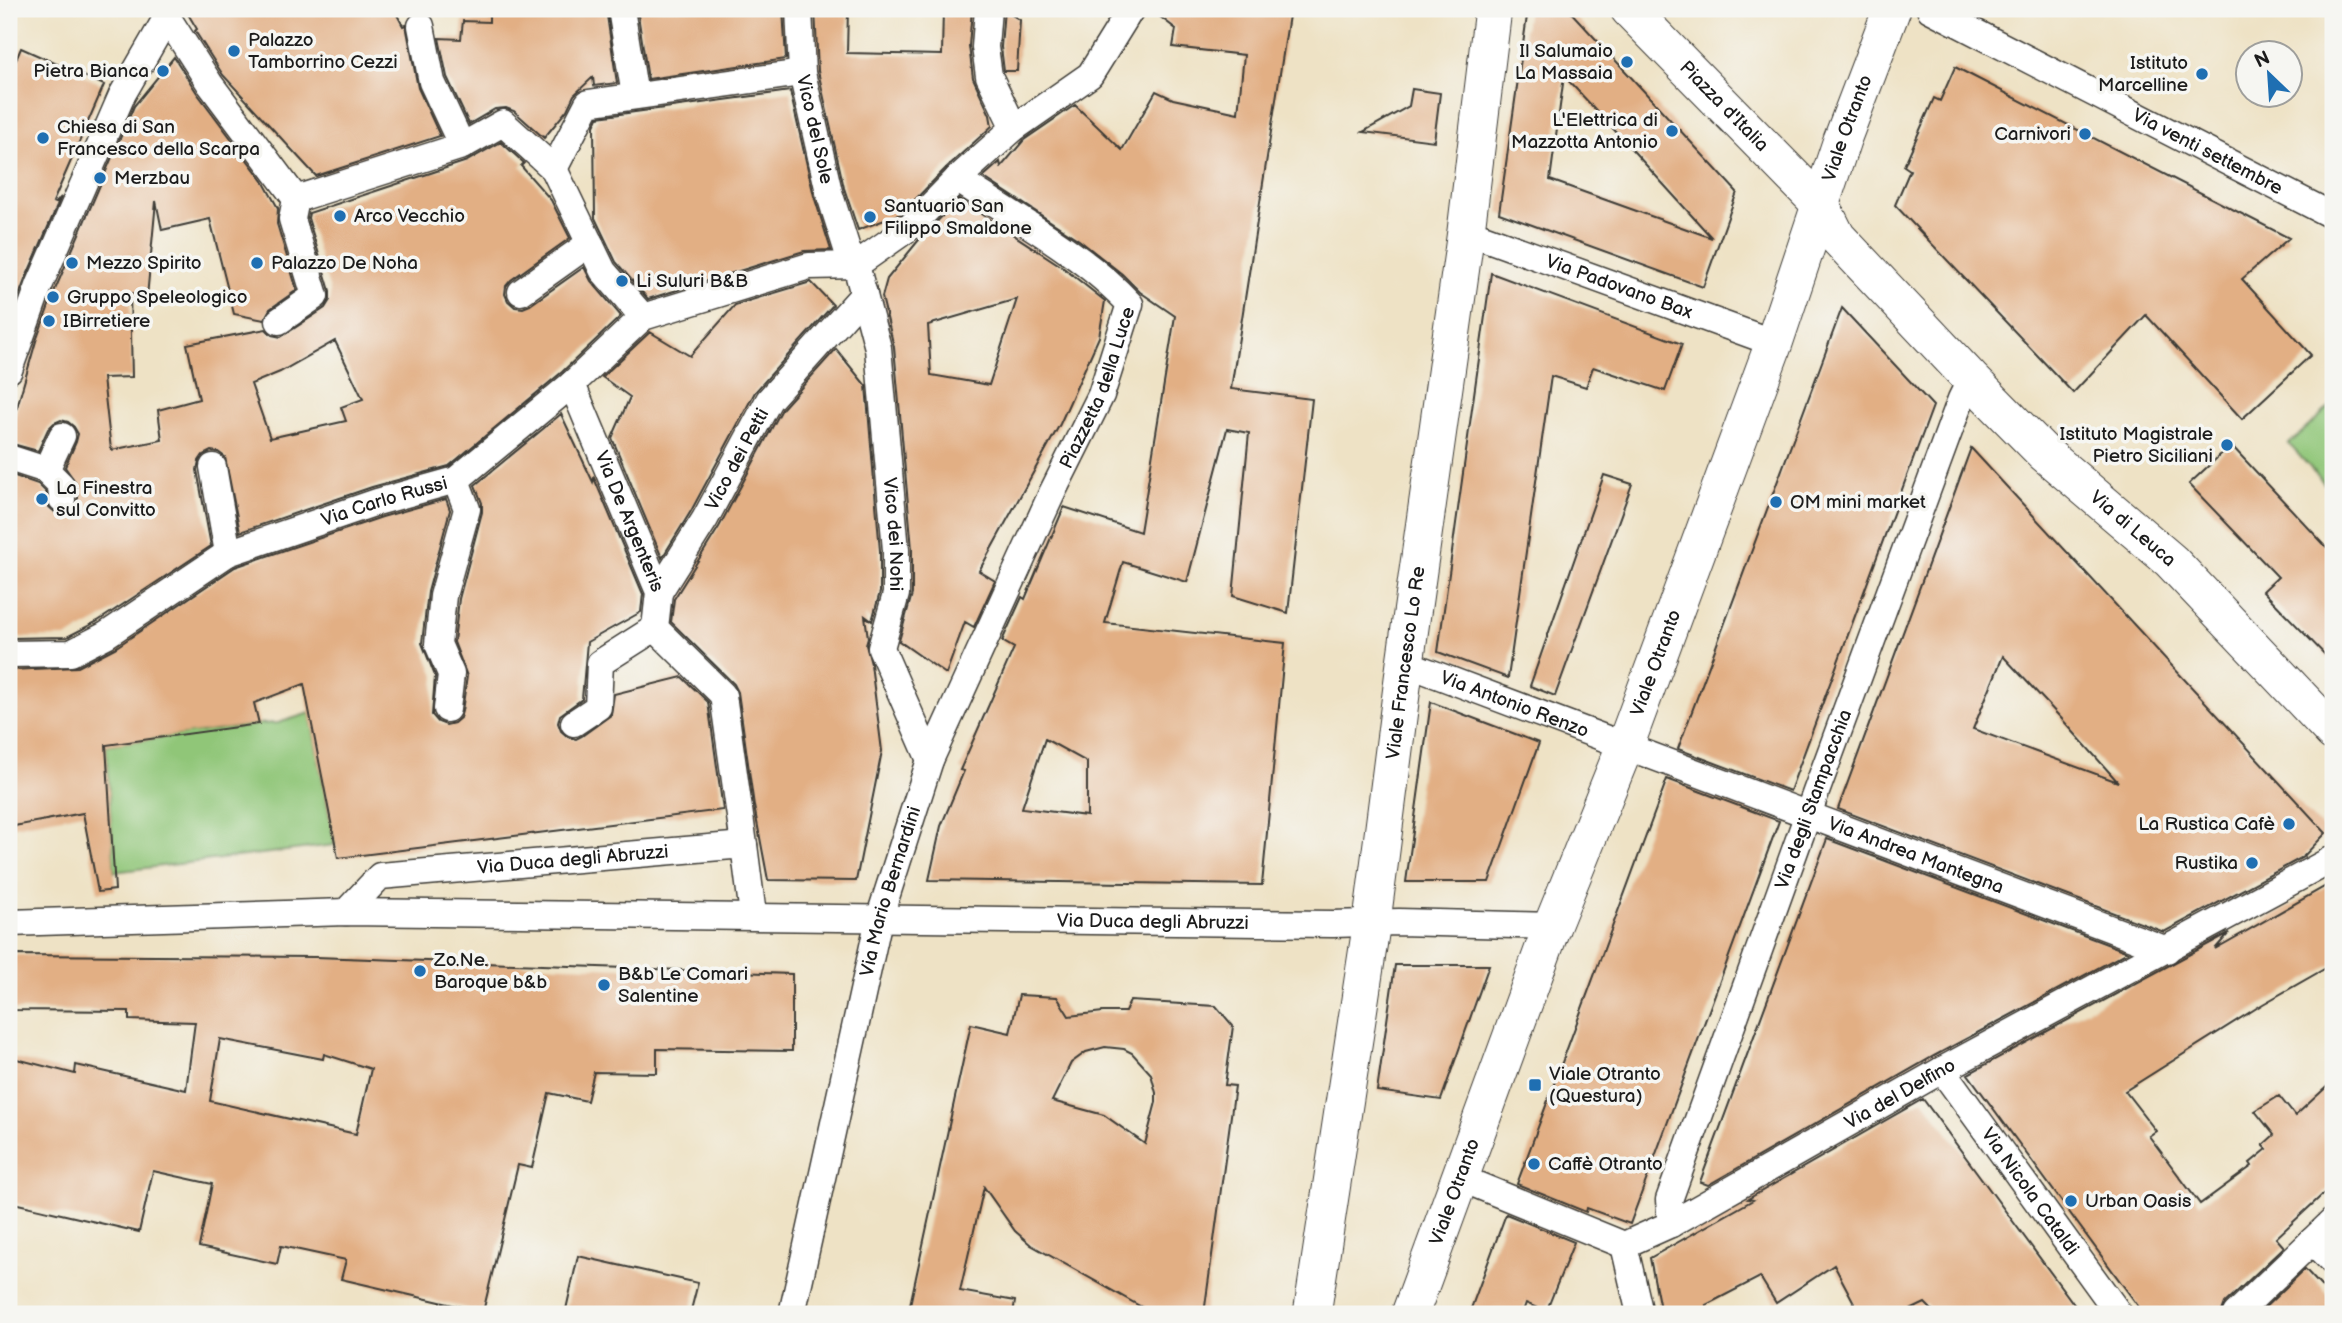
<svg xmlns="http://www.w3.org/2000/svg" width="2342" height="1323" viewBox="0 0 2342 1323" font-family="'Balsamiq Sans',sans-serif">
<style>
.green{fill:#90c678;stroke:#56714a;stroke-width:2}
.building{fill:#e2af84;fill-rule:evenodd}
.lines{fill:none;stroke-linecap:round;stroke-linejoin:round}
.street-casing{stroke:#3c3a35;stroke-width:29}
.secondary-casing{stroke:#3c3a35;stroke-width:39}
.street{stroke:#fff;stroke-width:26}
.secondary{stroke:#fff;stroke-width:37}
.poi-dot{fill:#1f6fb2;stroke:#f6f6f2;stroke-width:2.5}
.labels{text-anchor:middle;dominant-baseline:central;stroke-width:7;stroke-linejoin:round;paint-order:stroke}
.poi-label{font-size:19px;fill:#1c1c1c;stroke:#f6f6f2;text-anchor:start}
.street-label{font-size:19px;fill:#1c1c1c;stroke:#f6f6f2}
</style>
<rect width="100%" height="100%" fill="#f6f6f2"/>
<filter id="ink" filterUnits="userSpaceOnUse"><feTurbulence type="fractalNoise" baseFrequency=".0143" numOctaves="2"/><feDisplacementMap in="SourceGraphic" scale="14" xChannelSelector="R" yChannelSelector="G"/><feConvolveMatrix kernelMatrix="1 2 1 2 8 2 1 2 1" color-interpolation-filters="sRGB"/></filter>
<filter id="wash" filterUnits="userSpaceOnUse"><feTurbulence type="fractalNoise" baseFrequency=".00686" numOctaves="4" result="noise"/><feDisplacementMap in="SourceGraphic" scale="28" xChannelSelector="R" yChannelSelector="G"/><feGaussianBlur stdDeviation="1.57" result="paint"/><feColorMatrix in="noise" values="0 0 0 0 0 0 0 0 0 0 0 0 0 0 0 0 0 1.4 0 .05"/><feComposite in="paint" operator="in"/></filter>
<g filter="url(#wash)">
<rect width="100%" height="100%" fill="#eee2c5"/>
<path class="green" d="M2333 404V493L2289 444Z
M310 713 335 845 114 872 106 745 259 724 278 723Z"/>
<g id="blocks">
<path class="building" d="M185 9H394L403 26 406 25 418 88 440 136 316 176 223 75 195 31 197 29Z
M489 9H606L617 83 594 86 593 77 574 95 567 110 544 138 514 111 506 108 495 109 469 124 447 77 439 38 461 39 463 21 489 22Z
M637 9H783L786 59 648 79Z
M815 9H848L847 53 942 55 943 9H972L969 46 973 78 990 115 992 126 946 168 901 214 858 230 844 188 818 71Z
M1004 9H1013L1012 15 1020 20 1017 71H1004L1001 47Z
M1150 9H1290L1231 389 1312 399 1288 613 1233 596 1249 433 1227 429 1187 582 1123 562 1105 623 1285 643 1262 885 929 880 941 826 964 771 960 770 1014 648 1002 641 1022 597 1025 599 1064 507 1140 532 1175 316 1140 292 1122 274 1079 240 983 177 1000 162 1001 167 1024 140 1075 105 1122 150 1156 91 1173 99 1238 113 1244 55 1173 47 1176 29ZM1045 739 1087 762V816L1022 808Z
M1528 9H1568L1737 192 1703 287 1499 213ZM1564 76 1608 123 1712 238 1550 180Z
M21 48 104 85 53 202 56 203 61 197 25 280 9 322V57L16 60Z
M174 57 197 93 263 181 278 208 277 224 297 290 270 309 264 320 234 314 210 219 162 230 156 201 147 297 130 293 132 377 103 378 111 450 162 440 158 410 199 399 187 344 266 329 272 335 281 337 325 308 330 300V291L308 218 309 213 467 161 501 142 524 163 521 166 551 200 570 238 511 280 506 286 505 294 508 301 515 307 523 308 530 305 584 267 591 281 621 316 562 372 449 466 372 487 240 532 225 457 218 452 211 451 203 455 199 461 197 470 211 546 98 621 67 637 9 638V474L38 484 46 492 49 507 56 513 64 515 71 512 76 505 78 498 76 483 65 467 76 442 78 434 74 427 68 422 61 420 54 423 48 429 38 451 9 443V435L36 341 54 292 134 106ZM335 341 363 399 341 407 346 421 270 438 251 384 280 372Z
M1955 67 2289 238 2242 279 2311 355 2242 419 2146 315 2073 393 1895 205 1910 170 1904 166 1934 98 1940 101Z
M1412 89 1440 93 1434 141 1363 132 1409 106Z
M790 91 814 196 831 250 804 251 648 299 616 262 595 218 594 126 598 117Z
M959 199 1061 266 1105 301 1099 337 1060 424 979 571 995 581 974 627 965 622 946 674 899 641 912 594V549L894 347 882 297 887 279 918 241ZM1017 299 989 385 931 375 928 325Z
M1491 273 1682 344 1665 391 1593 367 1586 387 1551 376 1508 678 1438 652Z
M811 282 833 305 755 392 691 511 662 558 612 438 630 397 602 377 650 332 690 356 735 305Z
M1842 308 1933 406 1790 791 1678 749Z
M836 349 866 386 880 551V592L872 621 865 616 868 638 866 645 871 664 882 751 856 881 768 880 754 806 738 692 734 684 671 622 674 599 719 527 782 409Z
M561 414 593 482 594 478 643 594 641 612 587 642 582 699 560 715 558 723 561 731 568 737 576 739 582 736 611 715 614 694 682 677 708 702 723 810 338 858 304 684 254 703 259 724 106 745 115 890 98 892 83 813 9 827V670L78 667 115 648 235 567 382 517 446 499 450 510 428 592 422 643 435 676 432 715 438 722 446 725 454 723 460 718 462 711 467 676 454 642 459 599 482 512V503L475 485Z
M2231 445 2333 554V663L2263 591 2278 577 2189 484Z
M1971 448 2326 833 2303 857 2164 932 1838 809ZM2003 656 2060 717 2118 782 1973 729Z
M1604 475 1632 484 1555 696 1530 686Z
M1431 702 1539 743 1489 882H1406Z
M1667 779 1779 821 1630 1224 1587 1208 1586 1212 1517 1184Z
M1827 839 2128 952 1934 1056 1708 1185 1700 1182Z
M2333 882V964L2263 1004 2125 1091 2156 1131 2149 1136 2200 1204 2252 1166 2250 1163 2267 1149 2263 1145 2274 1135 2255 1111 2279 1096 2295 1116 2333 1081V1185L2276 1238 2284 1247 2225 1303 2221 1314H2144L1968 1074 2229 933 2215 949Z
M9 955 315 957 792 974V1051L657 1049V1073L594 1072 587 1101 549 1093 532 1168 518 1165 483 1312 341 1279 346 1260 281 1246 277 1264 199 1247 212 1184 153 1171 139 1232 9 1202V1057L75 1074 76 1065 186 1090 195 1022 129 1020V1011L9 1010ZM220 1039 323 1059 324 1054 371 1069 356 1134 210 1101Z
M1395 965H1489L1441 1100 1377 1091Z
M1019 995 1057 997 1069 1016 1103 1012H1125L1130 1001 1216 1006 1233 1026 1225 1085 1235 1086 1204 1314H1154L1031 1245 1015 1231 984 1187 960 1291 1015 1301 1013 1314H908L971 1024 1010 1033ZM1105 1047 1124 1049 1132 1053 1151 1074 1156 1093V1102L1145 1144 1104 1115 1052 1101 1071 1063 1086 1052Z
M1923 1099 2081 1314H1936L1925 1303 1902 1314H1860L1834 1265 1776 1303 1760 1277 1706 1305 1711 1314H1661L1650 1258 1753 1200 1748 1199Z
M1506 1214 1574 1242 1546 1312 1526 1303 1522 1314H1469Z
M578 1256 698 1283 690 1314H565Z
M2305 1269 2333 1299V1314H2258Z"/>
</g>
</g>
<g filter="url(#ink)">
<use href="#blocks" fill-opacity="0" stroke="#3c3a35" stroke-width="2"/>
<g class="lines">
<g class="street-casing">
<g id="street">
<path d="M162 9 210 84 296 199"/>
<path d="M621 9 635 96"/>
<path id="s1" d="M799 9 802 73 829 192 847 249 856 265 878 348 896 550V594L881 648 930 760"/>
<path d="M988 9 985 47 989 76 1014 128"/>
<path id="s2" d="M1930 9 2333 216"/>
<path d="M421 26 432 82 462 146"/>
<path d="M554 169 588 103 802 73"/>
<path d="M296 199 462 146 503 123 554 169 603 271 643 317"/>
<path id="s3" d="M1466 231 1774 343"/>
<path d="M521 292 590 243"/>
<path d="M279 321 315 296 292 219 296 199"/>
<path d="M9 370 39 286 122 95 167 17"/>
<path id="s4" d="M572 384 659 592 655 628 723 695 744 845"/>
<path d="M9 458 46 470 62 436"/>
<path d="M213 467 228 553"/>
<path d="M46 470 61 485 62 499"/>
<path id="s5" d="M659 592 705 519 769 400 864 294"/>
<path id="s6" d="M9 654 71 653 106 635 228 553 377 502 456 480 572 384 643 317 809 266 856 265 910 227 957 179 1014 128 1090 75 1131 9"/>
<path id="s7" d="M1405 663 2167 950"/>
<path d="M447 709 451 674 438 644 443 596 467 509 456 480"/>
<path d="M574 723 598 707 600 663 655 628"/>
<path id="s8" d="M346 912 380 876 744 845 753 915"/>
<path id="s9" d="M9 923 346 912 1333 924 1399 922 1552 926"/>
<path id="s10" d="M1942 1070 2119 1314"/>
<path id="s11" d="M1460 1178 1624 1245 1671 1224 1942 1070 2333 859"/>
<path id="s12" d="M1671 1224 1669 1200 1816 792 1961 399 1971 379"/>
<path d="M2312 1241 2333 1262"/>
<path d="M1624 1245 1640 1314"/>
<path id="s13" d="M792 1314 879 919 930 760 1053 491 1101 395 1130 304C1086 256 1012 215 957 179"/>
<path d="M2236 1314 2333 1221"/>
</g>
</g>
<g class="secondary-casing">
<g id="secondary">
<path id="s14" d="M1629 9 1821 205 1837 237 1971 379 2044 453 2171 561 2333 732"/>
<path id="s15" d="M1312 1314 1372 921 1405 663 1466 231 1493 9"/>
<path id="s16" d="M1410 1314 1552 926 1625 746 1774 343 1842 140 1892 9"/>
</g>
</g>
<use href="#street" class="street"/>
<use href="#secondary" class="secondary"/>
</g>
</g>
<g class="poi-dot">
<circle cx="234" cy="51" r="7"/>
<circle cx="1627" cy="62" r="7"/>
<circle cx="163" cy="71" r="7"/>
<circle cx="2202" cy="74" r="7"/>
<circle cx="1672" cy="131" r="7"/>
<circle cx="2085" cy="134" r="7"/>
<circle cx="43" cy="138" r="7"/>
<circle cx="100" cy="178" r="7"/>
<circle cx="340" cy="216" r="7"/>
<circle cx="870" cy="217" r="7"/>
<circle cx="72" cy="263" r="7"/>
<circle cx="257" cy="263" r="7"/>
<circle cx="622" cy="281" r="7"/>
<circle cx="53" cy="297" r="7"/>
<circle cx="49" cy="321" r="7"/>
<circle cx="2227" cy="445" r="7"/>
<circle cx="42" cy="499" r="7"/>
<circle cx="1776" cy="502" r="7"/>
<circle cx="2289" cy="824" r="7"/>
<circle cx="2252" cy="863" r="7"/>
<circle cx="420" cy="971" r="7"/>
<circle cx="604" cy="985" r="7"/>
<rect x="1528" y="1078" width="14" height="14" rx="3.5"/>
<circle cx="1534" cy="1164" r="7"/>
<circle cx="2071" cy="1201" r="7"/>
</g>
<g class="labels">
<g class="poi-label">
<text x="248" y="40">Palazzo<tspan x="248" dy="22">Tamborrino Cezzi</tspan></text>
<text x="1613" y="51" text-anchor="end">Il Salumaio<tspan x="1613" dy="22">La Massaia</tspan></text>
<text x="2188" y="63" text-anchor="end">Istituto<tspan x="2188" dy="22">Marcelline</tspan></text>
<text x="149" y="71" text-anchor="end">Pietra Bianca</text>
<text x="1658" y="120" text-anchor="end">L'Elettrica di<tspan x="1658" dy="22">Mazzotta Antonio</tspan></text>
<text x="57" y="127">Chiesa di San<tspan x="57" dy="22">Francesco della Scarpa</tspan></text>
<text x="2071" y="134" text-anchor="end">Carnivori</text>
<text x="114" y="178">Merzbau</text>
<text x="884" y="206">Santuario San<tspan x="884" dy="22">Filippo Smaldone</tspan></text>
<text x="354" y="216">Arco Vecchio</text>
<text x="86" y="263">Mezzo Spirito</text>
<text x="271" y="263">Palazzo De Noha</text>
<text x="636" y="281">Li Suluri B&amp;B</text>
<text x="67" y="297">Gruppo Speleologico</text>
<text x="63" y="321">IBirretiere</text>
<text x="2213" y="434" text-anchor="end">Istituto Magistrale<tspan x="2213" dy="22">Pietro Siciliani</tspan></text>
<text x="56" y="488">La Finestra<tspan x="56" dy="22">sul Convitto</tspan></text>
<text x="1790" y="502">OM mini market</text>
<text x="2275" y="824" text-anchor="end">La Rustica Cafè</text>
<text x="2238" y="863" text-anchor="end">Rustika</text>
<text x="434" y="960">Zo.Ne.<tspan x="434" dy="22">Baroque b&amp;b</tspan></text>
<text x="618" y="974">B&amp;b Le Comari<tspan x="618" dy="22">Salentine</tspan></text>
<text x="1549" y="1074">Viale Otranto<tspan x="1549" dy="22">(Questura)</tspan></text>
<text x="1548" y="1164">Caffè Otranto</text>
<text x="2085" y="1201">Urban Oasis</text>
</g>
<g class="street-label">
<text stroke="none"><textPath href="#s14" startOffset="136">Piazza d'Italia</textPath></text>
<text stroke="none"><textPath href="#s1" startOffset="122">Vico del Sole</textPath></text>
<text stroke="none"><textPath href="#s16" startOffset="1264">Viale Otranto</textPath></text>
<text stroke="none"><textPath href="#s2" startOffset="312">Via venti settembre</textPath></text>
<text stroke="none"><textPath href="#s3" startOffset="163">Via Padovano Bax</textPath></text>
<text stroke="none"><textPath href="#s13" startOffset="980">Piazzetta della Luce</textPath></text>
<text stroke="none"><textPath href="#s5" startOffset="154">Vico dei Petti</textPath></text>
<text stroke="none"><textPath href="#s6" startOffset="413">Via Carlo Russi</textPath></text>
<text stroke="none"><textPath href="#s4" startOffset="149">Via De Argenteris</textPath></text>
<text stroke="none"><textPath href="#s14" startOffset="726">Via di Leuca</textPath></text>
<text stroke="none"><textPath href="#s1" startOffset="537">Vico dei Nohi</textPath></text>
<text stroke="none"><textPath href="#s15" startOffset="658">Viale Francesco Lo Re</textPath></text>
<text stroke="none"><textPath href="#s16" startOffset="696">Viale Otranto</textPath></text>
<text stroke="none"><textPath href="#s7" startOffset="117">Via Antonio Renzo</textPath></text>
<text stroke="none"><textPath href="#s12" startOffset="450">Via degli Stampacchia</textPath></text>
<text stroke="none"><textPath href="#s7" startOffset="546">Via Andrea Mantegna</textPath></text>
<text stroke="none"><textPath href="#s8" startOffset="243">Via Duca degli Abruzzi</textPath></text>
<text stroke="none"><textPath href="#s13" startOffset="434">Via Mario Bernardini</textPath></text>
<text stroke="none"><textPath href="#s9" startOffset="1144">Via Duca degli Abruzzi</textPath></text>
<text stroke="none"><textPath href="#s11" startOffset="492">Via del Delfino</textPath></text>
<text stroke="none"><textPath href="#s10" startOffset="150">Via Nicola Cataldi</textPath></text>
<text stroke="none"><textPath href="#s16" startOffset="130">Viale Otranto</textPath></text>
</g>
</g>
<rect width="2342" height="1323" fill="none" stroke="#f6f6f2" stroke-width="35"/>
<g transform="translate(2269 74) rotate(335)"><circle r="33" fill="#f6f6f2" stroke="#9f9f9c" stroke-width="2"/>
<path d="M0-5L12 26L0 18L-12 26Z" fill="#1f6fb2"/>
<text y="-10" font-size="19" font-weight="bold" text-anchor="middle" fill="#1c1c1c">N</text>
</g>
</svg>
